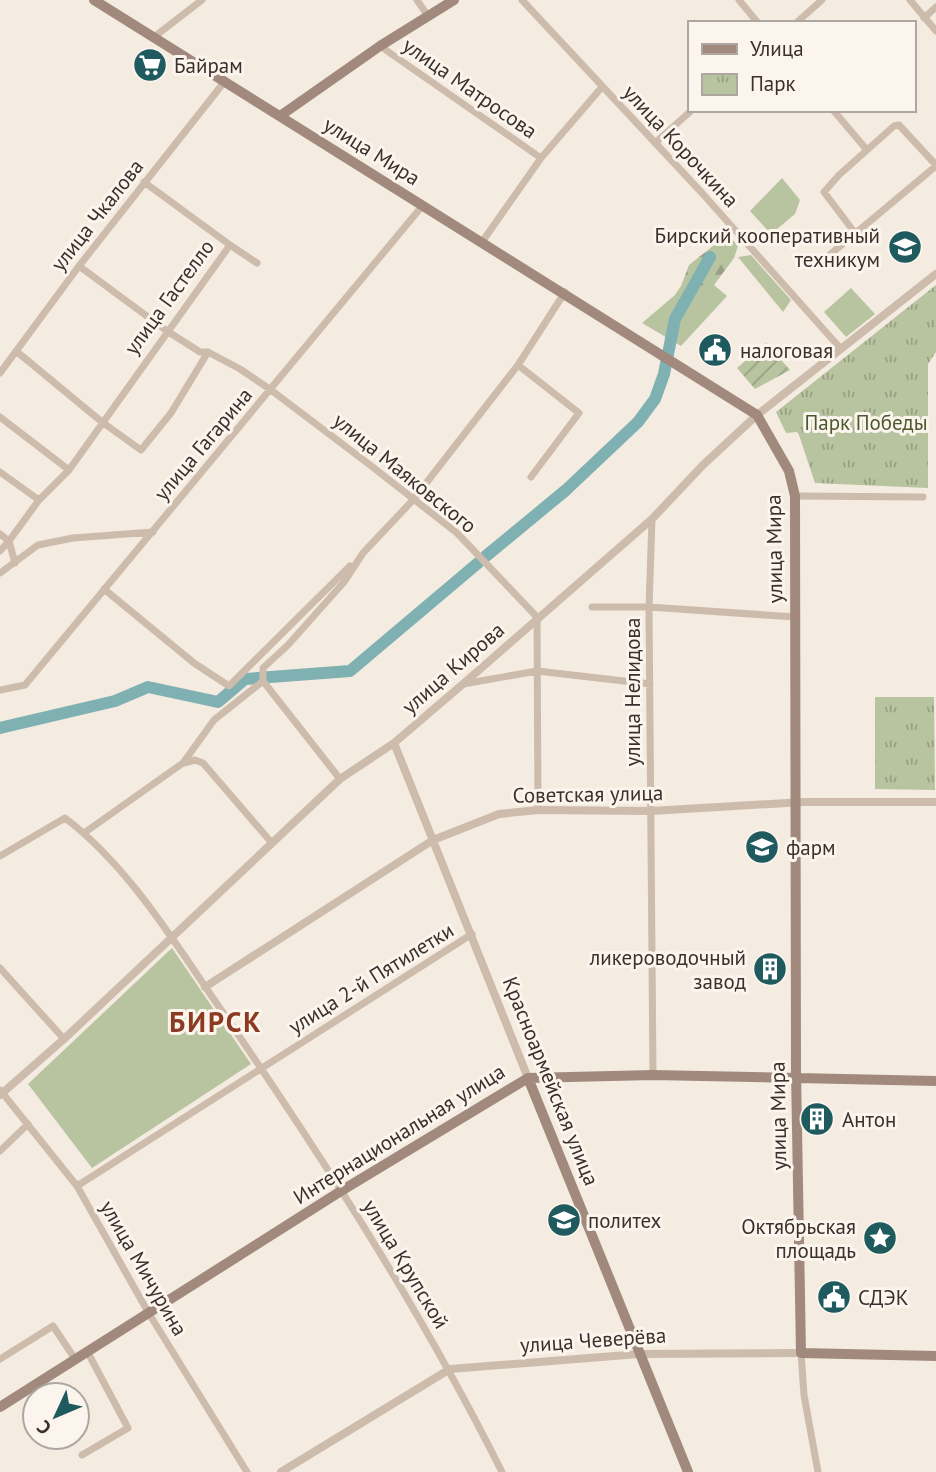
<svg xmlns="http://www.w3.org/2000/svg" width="936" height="1472" viewBox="0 0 936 1472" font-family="'PT Sans',sans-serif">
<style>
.grass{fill:#b8c4a0}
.forest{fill:url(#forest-firs)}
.park{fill:url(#park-tufts)}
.garden{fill:url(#garden-furrows)}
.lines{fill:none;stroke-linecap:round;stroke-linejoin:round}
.river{stroke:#7fb0b2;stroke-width:12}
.minor{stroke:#cdbbac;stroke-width:7}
.tertiary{stroke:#cdbbac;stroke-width:8}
.secondary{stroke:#a18a7d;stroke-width:10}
.labels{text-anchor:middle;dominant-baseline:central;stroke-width:6;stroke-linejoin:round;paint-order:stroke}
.poi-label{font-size:21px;fill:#3b302b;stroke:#fbf5ee;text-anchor:start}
.street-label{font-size:21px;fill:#3b302b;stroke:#fbf5ee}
.park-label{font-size:21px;fill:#4a5a2e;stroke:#fbf5ee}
.district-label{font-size:28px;font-weight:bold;letter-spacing:2px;fill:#8c3b22;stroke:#fbf5ee}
</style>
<defs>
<pattern id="forest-firs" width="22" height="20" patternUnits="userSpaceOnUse" patternTransform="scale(1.75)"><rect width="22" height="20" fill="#b8c4a0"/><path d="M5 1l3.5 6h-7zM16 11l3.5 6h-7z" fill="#97a083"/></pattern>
<pattern id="park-tufts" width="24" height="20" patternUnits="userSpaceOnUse" patternTransform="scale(1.75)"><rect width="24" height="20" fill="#b8c4a0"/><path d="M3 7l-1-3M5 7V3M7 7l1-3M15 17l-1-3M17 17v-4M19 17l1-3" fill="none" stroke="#97a083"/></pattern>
<pattern id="garden-furrows" width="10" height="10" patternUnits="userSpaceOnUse" patternTransform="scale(1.75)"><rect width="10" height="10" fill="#b8c4a0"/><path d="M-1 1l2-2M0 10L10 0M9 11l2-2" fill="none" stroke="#97a083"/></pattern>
</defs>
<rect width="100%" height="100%" fill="#f4ebe1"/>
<path class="grass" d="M782 178 800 200 795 214 771 234 750 211Z
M751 255 791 300 783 312 738 257Z
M694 284 714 285 727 296 681 346 642 323 675 295 681 286Z
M851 288 875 314 846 337 824 312Z
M172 948 251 1064 92 1168 28 1084Z"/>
<path class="forest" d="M728 234 738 246 734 258 714 285 681 286 689 265Z"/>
<path class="park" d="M936 285V352L928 364V488L815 483 799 435 797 432 786 433 776 412Z
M875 697H934L935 790 875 789Z"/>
<path class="garden" d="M766 343 790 370 755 389 737 368Z"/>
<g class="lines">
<path class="river" d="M486 556 566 490 638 422 655 399 664 374 675 319 710 257
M0 728 115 701 148 687 218 702 245 679 350 671 478 563"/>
<path class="minor" d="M417 0 428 16
M522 0 702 193 841 349
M739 0 758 23
M910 0 936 31
M924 18 936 7
M796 23 822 0
M154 37 202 0
M380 46 541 158
M833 110 867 150
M655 143 692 110
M855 233 824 192 839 175 894 126 899 125 936 165
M482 242 541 158 602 87
M230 245 257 263
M826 258 936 166
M79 266 167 331 200 352H208L240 369 271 390 370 465 457 533 537 617 538 810
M16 351 102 422 141 450 171 413 208 352
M518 365 579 413 531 477
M0 373 79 266 225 81
M0 417 69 470
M0 472 39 500
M795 496 923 497
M652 519 649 607 653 1075
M0 534 9 541 0 551
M15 563 9 541 39 500 69 470 230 245 144 182
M0 573 38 545 73 538 153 532
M104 589 194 663 229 686 350 566
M592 607H649L795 617
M263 681 340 779
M463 684 537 671 650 684
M0 690 25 685 423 205
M184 763 195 760 203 763 271 842
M84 833 183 763 214 720 263 681V668L288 645 344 582 363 553 413 500 518 365 565 292
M0 856 65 818C130 867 178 948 224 1014 325 1161 422 1312 502 1472
M0 968 64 1039
M0 1090 77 1186 148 1312 247 1472
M0 1151 28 1124
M77 1186 472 934
M801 1353 804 1395 818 1472
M0 1359 53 1326 75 1359
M82 1455 128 1428 87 1351"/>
<path class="tertiary" d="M394 743 528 1078
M205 987 433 840 499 814 538 810 651 811 804 802H936
M0 1095 64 1039 340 779 394 743 463 684 652 519 703 465 757 415 936 274
M281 1472 450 1369 639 1354 801 1353"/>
<path class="secondary" d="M94 0 757 415 789 471 795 496 796 1072 801 1353 936 1356
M280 116 380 46 454 0
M528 1078 688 1472
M0 1407 341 1191 528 1078 653 1075 936 1081"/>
</g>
<defs>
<g id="supermarket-disc" transform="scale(1.75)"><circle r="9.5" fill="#1f5a5e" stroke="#fbf5ee"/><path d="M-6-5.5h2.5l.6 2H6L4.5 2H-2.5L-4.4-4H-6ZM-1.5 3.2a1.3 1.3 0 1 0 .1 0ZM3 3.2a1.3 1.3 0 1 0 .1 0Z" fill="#fff"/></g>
<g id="university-disc" transform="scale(1.75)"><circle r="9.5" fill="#1f5a5e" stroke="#fbf5ee"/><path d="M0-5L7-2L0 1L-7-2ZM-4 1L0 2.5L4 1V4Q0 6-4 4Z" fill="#fff"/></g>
<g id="civic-disc" transform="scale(1.75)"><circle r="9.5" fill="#1f5a5e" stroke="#fbf5ee"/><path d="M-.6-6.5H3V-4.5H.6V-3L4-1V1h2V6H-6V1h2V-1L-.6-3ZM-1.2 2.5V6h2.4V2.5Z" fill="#fff"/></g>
<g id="building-disc" transform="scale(1.75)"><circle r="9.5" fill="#1f5a5e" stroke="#fbf5ee"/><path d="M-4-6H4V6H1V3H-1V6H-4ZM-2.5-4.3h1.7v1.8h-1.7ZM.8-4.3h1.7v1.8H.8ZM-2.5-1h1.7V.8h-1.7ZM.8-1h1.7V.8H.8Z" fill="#fff"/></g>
<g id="sight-disc" transform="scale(1.75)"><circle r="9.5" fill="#1f5a5e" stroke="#fbf5ee"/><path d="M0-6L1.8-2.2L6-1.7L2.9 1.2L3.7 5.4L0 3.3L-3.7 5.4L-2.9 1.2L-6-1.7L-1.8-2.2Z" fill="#fff"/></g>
</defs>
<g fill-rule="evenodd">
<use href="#supermarket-disc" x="150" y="65"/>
<use href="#university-disc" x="905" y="247"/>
<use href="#civic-disc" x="715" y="350"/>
<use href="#university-disc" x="762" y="847"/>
<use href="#building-disc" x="770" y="969"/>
<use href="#building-disc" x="817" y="1119"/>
<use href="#university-disc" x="564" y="1220"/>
<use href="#sight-disc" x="880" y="1238"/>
<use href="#civic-disc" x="834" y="1297"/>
</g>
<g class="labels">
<g class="poi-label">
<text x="174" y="65">Байрам</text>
<text x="880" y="235" text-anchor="end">Бирский кооперативный<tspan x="880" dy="24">техникум</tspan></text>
<text x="740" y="350">налоговая</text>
<text x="786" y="847">фарм</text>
<text x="746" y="957" text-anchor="end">ликероводочный<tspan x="746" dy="24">завод</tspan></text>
<text x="842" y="1119">Антон</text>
<text x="588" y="1220">политех</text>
<text x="856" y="1226" text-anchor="end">Октябрьская<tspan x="856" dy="24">площадь</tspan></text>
<text x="858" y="1297">СДЭК</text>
</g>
<g class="street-label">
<text transform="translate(470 88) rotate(35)">улица Матросова</text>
<text transform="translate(681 146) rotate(47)">улица Корочкина</text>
<text transform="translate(372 151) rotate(32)">улица Мира</text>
<text transform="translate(97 215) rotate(-52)">улица Чкалова</text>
<text transform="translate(169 297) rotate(-54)">улица Гастелло</text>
<text transform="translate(203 444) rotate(-50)">улица Гагарина</text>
<text transform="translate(405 473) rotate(39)">улица Маяковского</text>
<text transform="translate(774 549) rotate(-91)">улица Мира</text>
<text transform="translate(453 668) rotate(-41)">улица Кирова</text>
<text transform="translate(632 692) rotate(-90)">улица Нелидова</text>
<text transform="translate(588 794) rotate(-1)">Советская улица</text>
<text transform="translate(371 978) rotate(-32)">улица 2-й Пятилетки</text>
<text transform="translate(551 1081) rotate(68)">Красноармейская улица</text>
<text transform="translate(778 1116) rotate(-91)">улица Мира</text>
<text transform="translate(399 1134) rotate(-32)">Интернациональная улица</text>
<text transform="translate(406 1264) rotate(59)">улица Крупской</text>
<text transform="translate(144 1268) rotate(60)">улица Мичурина</text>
<text transform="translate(593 1340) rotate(-4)">улица Чеверёва</text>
</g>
<g class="park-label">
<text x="866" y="422">Парк Победы</text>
</g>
<g class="district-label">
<text x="216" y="1021">БИРСК</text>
</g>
</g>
<rect x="688" y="21" width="228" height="91" fill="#fbf5ee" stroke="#aea6a0" stroke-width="2"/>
<rect x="702" y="44" width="35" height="10" fill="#a18a7d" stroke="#aea6a0" stroke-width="2"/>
<text x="750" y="56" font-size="21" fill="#3b302b">Улица</text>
<rect x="702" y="74" width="35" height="21" fill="url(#park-tufts)" stroke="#aea6a0" stroke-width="2"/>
<text x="750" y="91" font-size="21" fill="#3b302b">Парк</text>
<g transform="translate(56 1416) rotate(226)"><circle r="33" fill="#fbf5ee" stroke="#aea6a0" stroke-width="2"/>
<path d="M0-5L12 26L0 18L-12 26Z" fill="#1f5a5e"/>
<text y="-10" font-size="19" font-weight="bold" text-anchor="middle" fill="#3b302b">С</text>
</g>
</svg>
